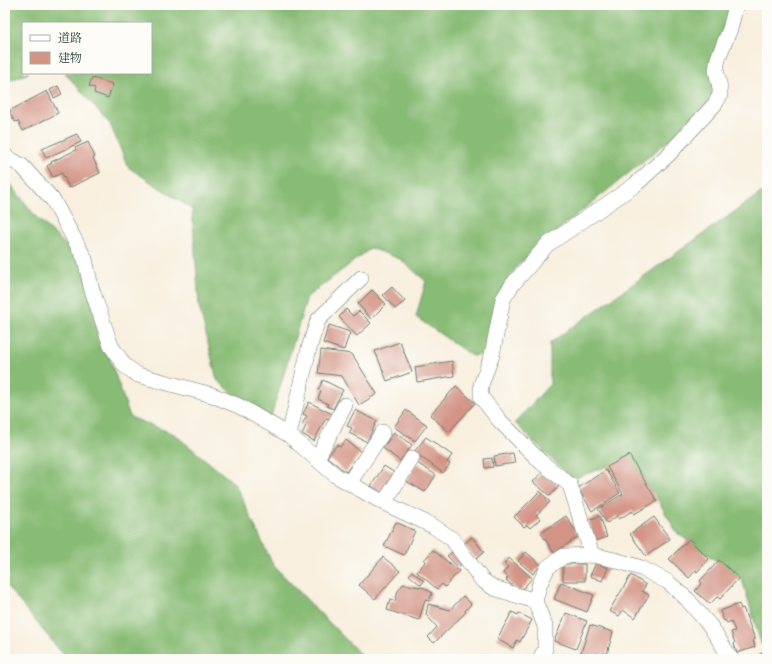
<svg xmlns="http://www.w3.org/2000/svg" width="772" height="664" viewBox="0 0 772 664" font-family="'IM FELL Double Pica','Noto Serif JP',serif">
<style>
.forest{fill:#88bb74;stroke:#547c54}
.building{fill:#d39486}
.lines{fill:none;stroke-linecap:round;stroke-linejoin:round}
.street-casing{stroke:#6b7b70;stroke-width:16}
.street{stroke:#fff;stroke-width:15}
</style>
<rect width="100%" height="100%" fill="#fdfcf7"/>
<filter id="ink" filterUnits="userSpaceOnUse"><feTurbulence type="fractalNoise" baseFrequency=".025" numOctaves="2"/><feDisplacementMap in="SourceGraphic" scale="8" xChannelSelector="R" yChannelSelector="G"/><feConvolveMatrix kernelMatrix="1 2 1 2 8 2 1 2 1" color-interpolation-filters="sRGB"/></filter>
<filter id="wash" filterUnits="userSpaceOnUse"><feTurbulence type="fractalNoise" baseFrequency=".012" numOctaves="4" result="noise"/><feDisplacementMap in="SourceGraphic" scale="16" xChannelSelector="R" yChannelSelector="G"/><feGaussianBlur stdDeviation="0.9" result="paint"/><feColorMatrix in="noise" values="0 0 0 0 0 0 0 0 0 0 0 0 0 0 0 0 0 1.4 0 .05"/><feComposite in="paint" operator="in"/></filter>
<g filter="url(#wash)">
<rect width="100%" height="100%" fill="#f8efde"/>
<path class="forest" d="M5 5H731L714 89 710 101 683 129 546 240 517 266 496 298 487 354 472 356 416 317 426 281 400 259 371 248 307 297 269 423 217 380 199 306 192 209 128 167 110 124 65 73H151V23H23V73H29L5 82Z
M5 177 37 218 81 259 107 351 130 417 174 434 235 484 273 565 359 653 367 659H70L61 652 5 584Z
M767 185V642L761 644 742 579 677 533 654 493 617 463 572 479 515 423 550 384V343L765 190Z"/>
<g id="blocks">
<path class="building" d="M92 78 113 84 108 98 94 93 95 88 89 86Z
M58 86 62 94 54 98 50 90Z
M47 91 58 113 23 131 18 121 15 122 9 111Z
M77 134 81 142 46 158 42 149Z
M88 142 95 157 93 158 100 173 69 188 62 173 53 177 47 166 52 163 51 162 76 150 75 148Z
M392 287 405 301 395 309 383 295Z
M372 290 386 304 371 319 358 304Z
M346 309 353 316 359 311 371 323 357 336 339 317Z
M329 325 350 332 344 350 323 343Z
M400 342 412 372 387 381 375 351Z
M321 350 352 354 377 394 359 405 342 376 318 373Z
M452 361 454 376 417 382 415 367Z
M323 380 343 390 333 409 327 406 328 404 318 399 321 391 318 390Z
M456 386 475 403 449 432 430 415Z
M309 402 332 414 329 419 326 418 314 441 302 434 306 426 302 424 307 416 303 414Z
M355 410 377 421 367 442 349 433 352 428 347 426Z
M406 410 427 425 415 441 394 427Z
M394 432 412 445 400 461 383 448Z
M426 437 452 455 447 462 450 464 443 473 414 452Z
M346 440 361 452 346 472 327 457 337 445 340 447Z
M513 453 515 463 495 466 494 456Z
M629 455 657 501 634 514 632 511 619 519 617 516 607 523 598 509 623 494 607 467Z
M492 458 493 467 485 468 484 459Z
M417 463 436 475 425 492 406 481Z
M384 466 395 473 382 493 371 486Z
M606 470 620 493 592 511 578 488Z
M542 472 559 486 550 496 533 482Z
M540 491 550 502 536 515 540 519 530 528 527 525 524 527 514 517Z
M566 516 579 536 554 553 541 533Z
M600 516 607 537 595 541 588 520Z
M654 517 670 539 646 556 630 534Z
M396 522 415 531 404 555 384 546Z
M472 537 484 552 476 559 464 544Z
M689 539 709 559 697 572 696 570 689 578 669 559Z
M433 550 459 571 445 587 442 584 437 589 417 572 426 561 424 560Z
M452 552 462 563 458 567 447 556Z
M526 552 541 565 533 574 518 561Z
M383 557 400 571 375 599 359 585Z
M509 558 532 578 520 592 506 580 508 577 503 573 508 567 504 564Z
M719 560 739 578 720 599 717 597 710 604 695 591 702 583 700 581Z
M596 563 608 568 602 581 590 576Z
M563 564H585V581H563Z
M412 571 424 581 421 585 409 575Z
M631 575 646 585 642 591 649 595 635 618 623 610 619 616 609 611Z
M561 582 594 595 587 612 554 599Z
M403 584 425 588 432 593 429 601 425 600 419 620 387 610 390 600 395 601 398 591Z
M463 596 471 604 465 611 466 612 434 643 428 637 437 627 426 615 428 604 450 610Z
M739 604 741 609 743 608 755 639 753 640 755 647 737 653 734 644 735 643 731 632 735 631 731 621 727 623 725 620 724 621 720 611Z
M512 612 518 615 519 613 532 620 520 642 517 640 513 648 497 639Z
M566 613 587 621 576 649 554 641Z
M590 625 613 632 607 654 603 653 601 659H579Z
M764 652 767 659H752Z"/>
</g>
</g>
<g filter="url(#ink)">
<use href="#blocks" fill-opacity="0" stroke="#6b7b70" stroke-width="1"/>
<g class="lines">
<g class="street-casing">
<path id="street" d="M5 156 22 166 53 200 85 259 91 287 111 346 125 366 138 375 212 395 239 406 289 435 335 475 384 503 433 526 452 539 482 580 494 588 535 601
M289 435 309 348 318 320 361 278
M317 459 345 405
M349 483 383 432
M384 503 412 458
M592 555 570 485 541 462 500 421 481 397V385L492 355 503 299 512 285 547 245 635 185 669 154 715 104 720 95V88L716 70 718 58 730 29 736 5
M540 659 545 649V626L535 601 540 583 548 567 564 556 592 555 615 560 641 568 668 582 687 599 711 627 731 659"/>
</g>
<use href="#street" class="street"/>
</g>
</g>
<rect width="772" height="664" fill="none" stroke="#fdfcf7" stroke-width="20"/>
<rect x="22" y="22" width="130" height="52" fill="#fdfcf7" stroke="#a4b0a9"/>
<rect x="30" y="35" width="20" height="6" fill="#ffffff" stroke="#a4b0a9"/>
<text x="58" y="42" font-size="12" fill="#1f3d34">道路</text>
<rect x="30" y="52" width="20" height="12" fill="#d39486" stroke="#a4b0a9"/>
<text x="58" y="62" font-size="12" fill="#1f3d34">建物</text>
</svg>
